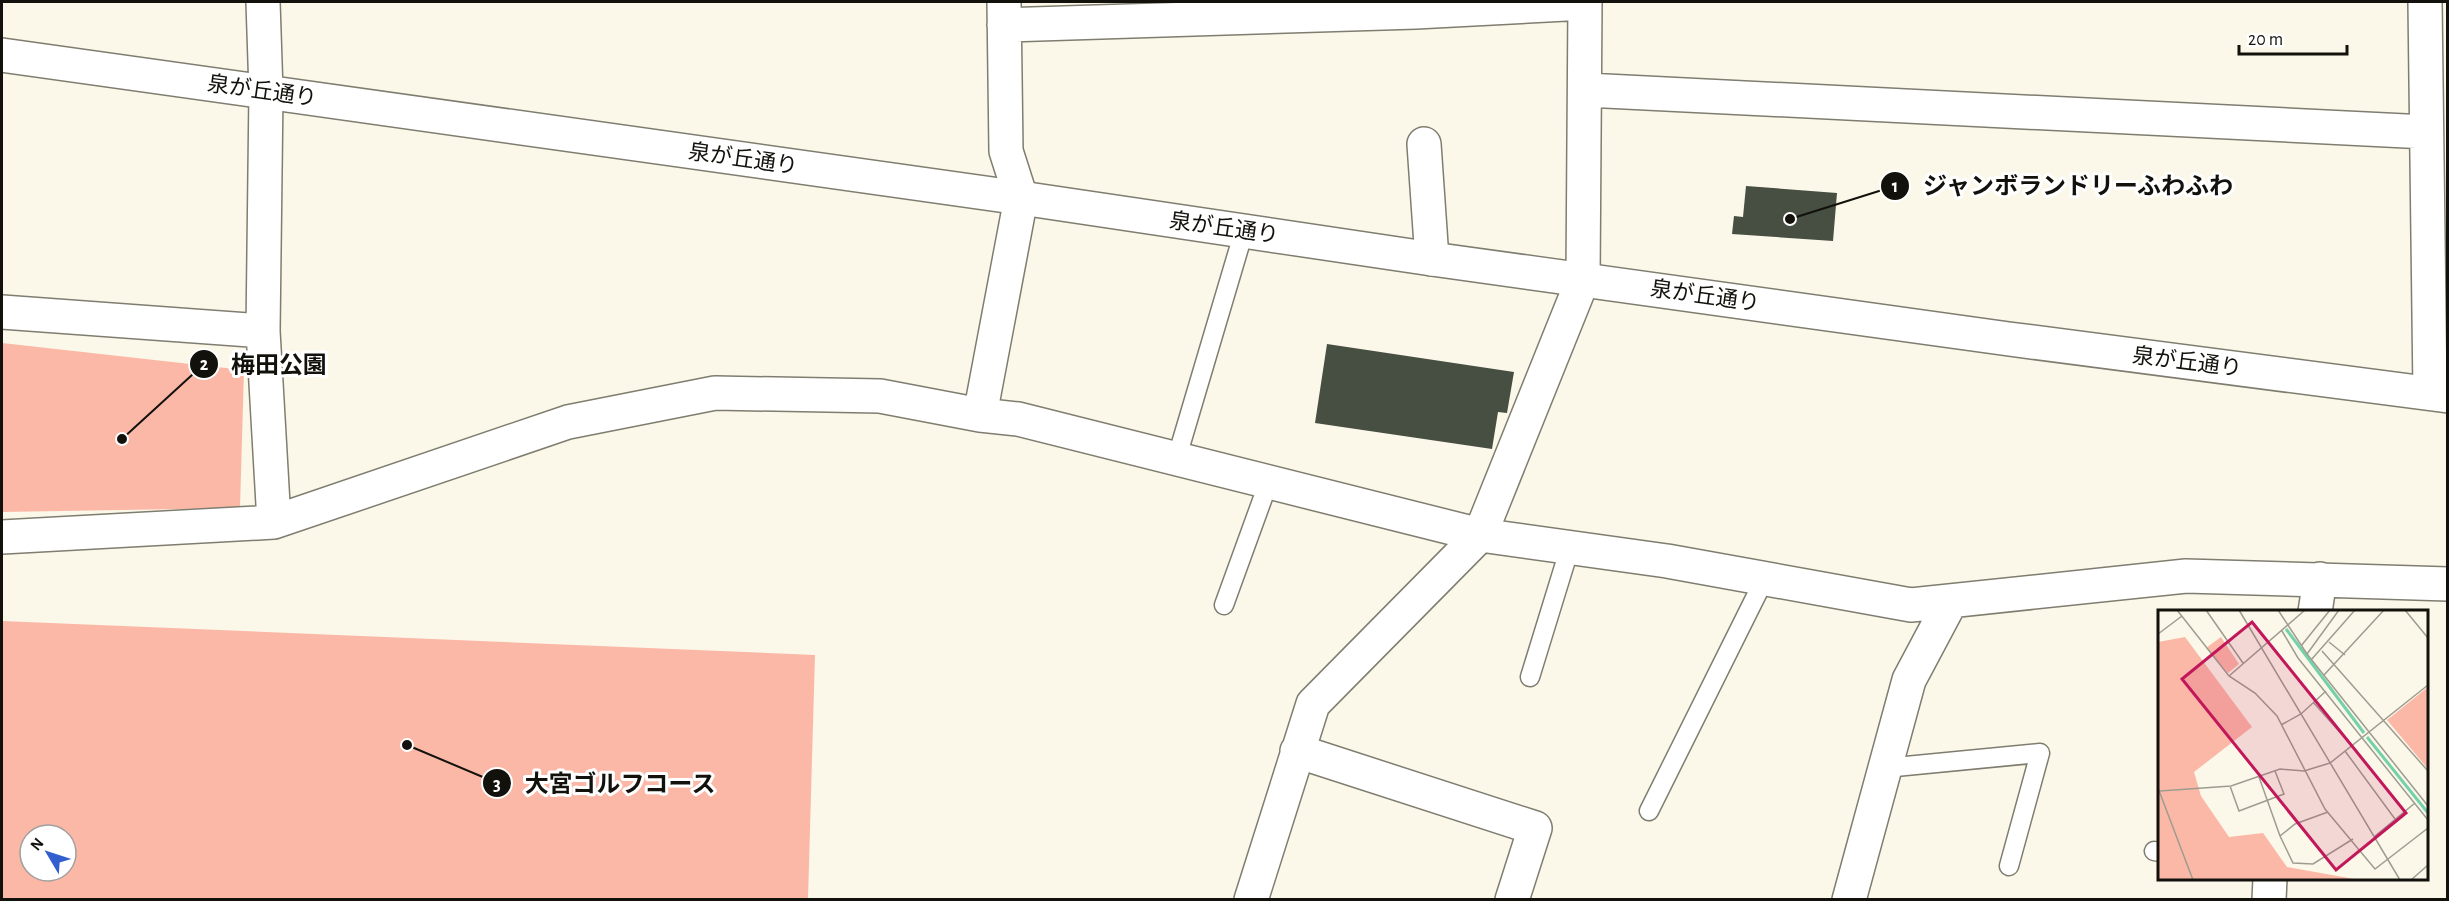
<svg xmlns="http://www.w3.org/2000/svg" width="2449" height="901" viewBox="0 0 2449 901" font-family="'Alegreya Sans','Noto Sans JP',sans-serif">
<style>
.green{fill:#fcb8a7;fill-rule:evenodd}
.building{fill:#474e42}
.lines{fill:none;stroke-linecap:round;stroke-linejoin:round}
.lane-casing{stroke:#7f7d6f;stroke-width:21}
.street-casing{stroke:#7f7d6f;stroke-width:36}
.secondary-casing{stroke:#7f7d6f;stroke-width:36}
.lane{stroke:#fff;stroke-width:18}
.street{stroke:#fff;stroke-width:33}
.secondary{stroke:#fff;stroke-width:33}
.labels{text-anchor:middle;dominant-baseline:central;stroke-width:6;stroke-linejoin:round;paint-order:stroke}
.street-label{font-size:22px;fill:#12110c;stroke:#fff}
.inset-river{fill:none;stroke:#73d1ab;stroke-width:3}
.inset-road{fill:none;stroke:#9e9c91;stroke-width:1.5}
.view{fill:#c2185b;fill-opacity:0.15;stroke:#c2185b;stroke-width:3}
.inset-edge{fill:none;stroke:#12110c;stroke-width:3}
.leader{fill:none;stroke:#12110c;stroke-width:2}
.callout-dot{fill:#12110c;stroke:#fff;stroke-width:2}
.mark-label{font-size:18px;text-anchor:middle;font-weight:bold;fill:#fff}
.callout-label{font-size:24px;text-anchor:middle;font-weight:bold;fill:#12110c;stroke:#fff;stroke-width:6;stroke-linejoin:round;paint-order:stroke}
</style>
<rect width="100%" height="100%" fill="#fbf8e9"/>
<path class="green" d="M2 343 244 370 240 508 2 512Z
M2 621 815 655 808 899H2ZM30 835H66V871H30Z"/>
<path class="building" d="M1746 186 1837 193 1833 241 1732 234 1734 216 1743 217Z
M1327 344 1514 372 1507 413 1498 412 1492 449 1315 423Z"/>
<g class="lines">
<g class="lane-casing">
<path id="lane" d="M1177 457 1244 231
M1224 605 1269 481
M1530 677 1570 547
M1885 768 2040 753 2009 866
M1649 811 1765 578
M2154 851 2160 852"/>
</g>
<g class="street-casing">
<path id="street" d="M2425 2 2430 393
M1004 25 1416 12 1585 3
M1586 90 2426 132
M266 92 263 331 274 522
M1424 144 1432 259
M2 312 263 331
M980 415 1021 198 1006 151 1004 2
M2 537 274 522 568 422 715 393 880 396 980 415 1018 419 1480 535 1667 561 1911 605 2186 576 2448 584
M2315 612 2320 579
M1297 751 1535 828 1512 900
M1251 900 1313 704 1480 535 1583 279 1585 2
M1849 900 1909 680 1951 601
M2269 900 2270 878"/>
</g>
<g class="secondary-casing">
<path id="secondary" d="M263 2 266 92
M2 55 1021 198 1432 259 2009 339 2448 396"/>
</g>
<use href="#lane" class="lane"/>
<use href="#street" class="street"/>
<use href="#secondary" class="secondary"/>
</g>
<g class="labels">
<g class="street-label">
<text transform="translate(262 91) rotate(8)">泉が丘通り</text>
<text transform="translate(743 159) rotate(8)">泉が丘通り</text>
<text transform="translate(1224 228) rotate(8)">泉が丘通り</text>
<text transform="translate(1705 296) rotate(8)">泉が丘通り</text>
<text transform="translate(2187 362) rotate(7)">泉が丘通り</text>
</g>
</g>
<g transform="translate(2158 610)">
<rect width="270" height="270" fill="#fbf8e9"/>
<path d="M27 27 94 117 36 162 43 186 71 227 105 223 129 257 202 270H0V32ZM63 27 81 54 70 63 48 38ZM270 77V159L229 110Z" fill="#fcb8a7"/>
<path class="inset-river" d="M128 19 206 123M209 127 270 203"/>
<path class="inset-road" d="M19 0 71 66 97 83 119 106 167 199 217 259 270 218M48 0 85 53M81 0 242 270M120 0 149 44 270 196M247 0 270 28M124 21 140 48 270 210M0 24 24 6M171 32 187 45M143 36 172 0M164 41 270 161M149 44 181 0M153 50 197 0M166 65 226 0M71 66 147 0M155 92 194 136M123 115 143 104 168 81M187 141 237 209M101 167 122 226M72 176 81 201 126 184 117 161M0 178 35 270M2 181 73 176 122 159 146 161 172 153 270 75M170 202 137 214 122 226 135 253 155 254 195 229M217 226 257 193M253 270 270 255"/>
<path class="view" d="M94 12 248 203 178 260 24 69Z"/>
<rect width="270" height="270" class="inset-edge"/>
</g>
<path class="leader" d="M1790 219L1895 186M122 439L204 364M407 745L497 783"/>
<g class="callout-dot">
<circle cx="1790" cy="219" r="6"/>
<circle cx="122" cy="439" r="6"/>
<circle cx="407" cy="745" r="6"/>
<circle cx="1895" cy="186" r="15"/>
<circle cx="204" cy="364" r="15"/>
<circle cx="497" cy="783" r="15"/>
</g>
<g class="mark-label">
<text x="1895" y="192">1</text>
<text x="204" y="370">2</text>
<text x="497" y="790">3</text>
</g>
<g class="callout-label">
<text x="2078" y="194">ジャンボランドリーふわふわ</text>
<text x="279" y="373">梅田公園</text>
<text x="620" y="792">大宮ゴルフコース</text>
</g>
<rect width="2449" height="901" fill="none" stroke="#12110c" stroke-width="6"/>
<g transform="translate(48 853) rotate(309)"><circle r="28" fill="#ffffff" stroke="#a0a09e" stroke-width="1.5"/>
<path d="M0-4.5L10 22L0 15L-10 22Z" fill="#325ece"/>
<text y="-9" font-size="16" font-weight="bold" text-anchor="middle" fill="#12110c">N</text>
</g>
<path d="M2239 45v9h108v-9" fill="none" stroke="#12110c" stroke-width="3"/>
<text x="2248" y="45" font-size="18" fill="#12110c" stroke="#ffffff" stroke-width="4.5" paint-order="stroke">20 m</text>
</svg>
